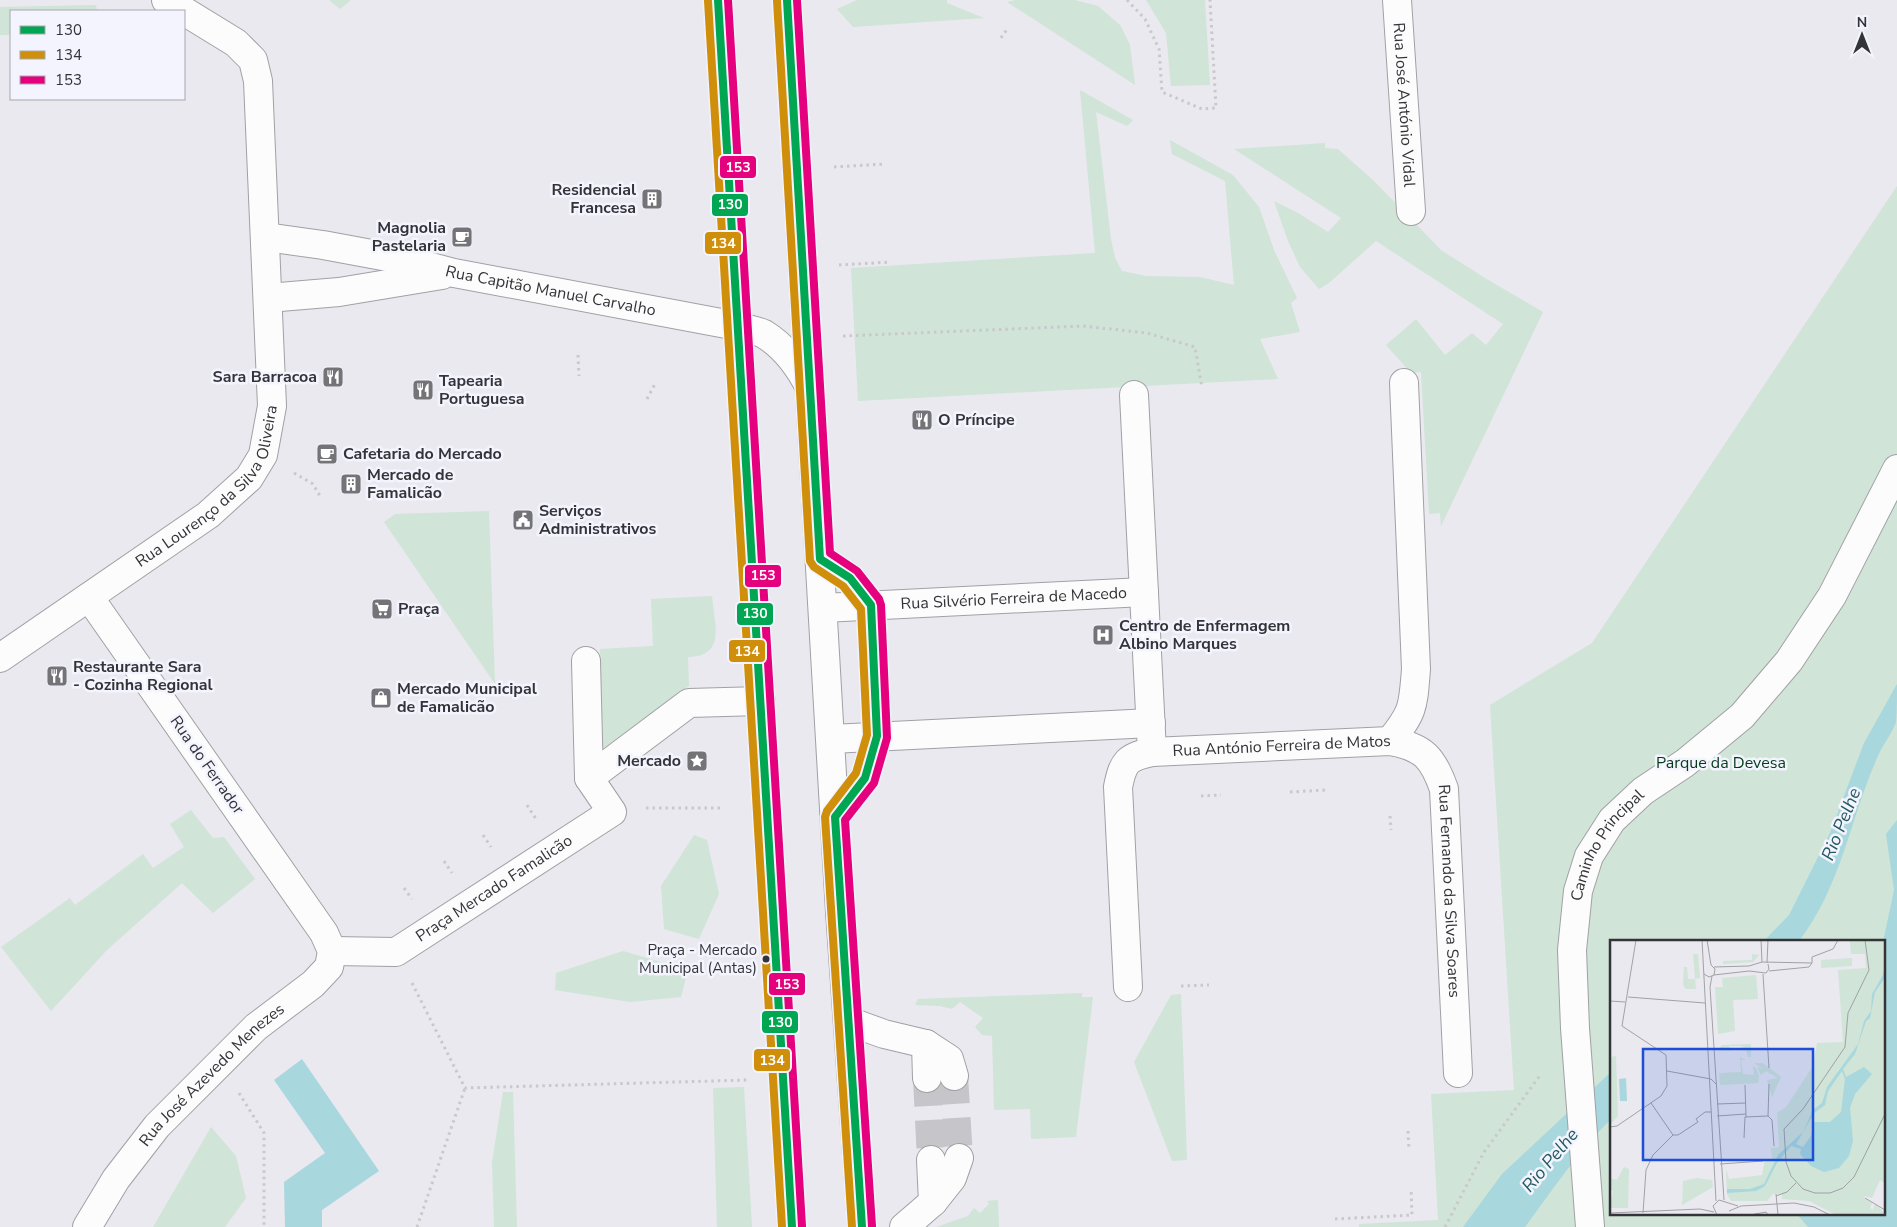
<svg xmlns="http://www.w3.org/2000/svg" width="1897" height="1227" viewBox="0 0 1897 1227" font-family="'Nunito Sans',sans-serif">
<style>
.green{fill:#d0e4d7;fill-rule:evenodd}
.water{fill:#a8d7dd}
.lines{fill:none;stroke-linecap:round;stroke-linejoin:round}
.minor-tunnel{stroke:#c5c5ca;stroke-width:28;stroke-dasharray:28 14;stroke-linecap:butt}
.minor-casing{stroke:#a1a1a5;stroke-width:30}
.major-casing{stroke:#a1a1a5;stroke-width:30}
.path{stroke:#c9c9cb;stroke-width:3;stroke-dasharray:2.5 4;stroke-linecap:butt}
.minor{stroke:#fcfcfd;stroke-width:28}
.major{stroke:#fcfcfd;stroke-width:28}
.bus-1-casing{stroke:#f4f4ff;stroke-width:11}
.bus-2-casing{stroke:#f4f4ff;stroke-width:11}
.bus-3-casing{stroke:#f4f4ff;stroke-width:11}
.bus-1{stroke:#00a651;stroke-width:8}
.bus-2{stroke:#d08f0b;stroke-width:8}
.bus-3{stroke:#e5007d;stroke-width:8}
.bus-dot{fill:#343438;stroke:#f4f4ff;stroke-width:2}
.labels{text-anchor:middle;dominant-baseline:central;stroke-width:5;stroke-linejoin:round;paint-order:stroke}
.bus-label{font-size:15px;fill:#343438;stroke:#f4f4ff;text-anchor:end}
.street-label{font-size:16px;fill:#343438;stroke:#f4f4ff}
.poi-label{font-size:16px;font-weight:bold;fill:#343438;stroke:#f4f4ff;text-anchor:start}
.park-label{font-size:16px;fill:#023919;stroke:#f4f4ff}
.water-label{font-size:18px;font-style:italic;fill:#215a5f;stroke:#f4f4ff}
.inset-road{fill:none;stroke:#a1a1a6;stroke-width:1}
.view{fill:#1d4ed8;fill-opacity:0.15;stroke:#1d4ed8;stroke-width:2.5}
.inset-edge{fill:none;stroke:#343438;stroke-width:2.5}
.line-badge{stroke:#f4f4ff;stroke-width:2}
.badge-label{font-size:14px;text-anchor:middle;font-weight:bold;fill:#fff}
</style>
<rect width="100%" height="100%" fill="#e9e9ef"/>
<path class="green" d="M329 0H351L340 9Z
M857 0H947V3L984 18 853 27 837 9Z
M1016 0H1075L1098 6 1121 26 1130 45 1135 85 1007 2Z
M1146 0H1205L1210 85 1171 86 1166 33Z
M96 5 97 11H11V35H0V7Z
M1080 90 1133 120 1127 126 1096 112 1111 239 1115 258 1122 271 1146 276 1200 277 1234 285 1225 181 1172 154 1170 140 1233 175 1259 207 1274 250 1297 298 1291 303 1300 332 1260 339 1278 379 858 401 851 268 1095 253Z
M1325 143V148L1338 149 1374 181 1441 250 1485 278 1543 312 1441 526 1440 513 1429 514 1421 372 1411 373 1386 345 1416 319 1445 355 1472 333 1486 345 1503 324 1376 241 1329 283 1319 289 1300 267 1288 241 1274 201 1298 213 1328 232 1341 218 1234 149Z
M1897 186V1227H1359V1224L1438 1220 1431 1094 1514 1090 1490 705 1592 643ZM1611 941H1883V1213H1611Z
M489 511V512L495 684 384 522 395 514Z
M712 596C714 623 727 656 688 657L689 686 603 748 600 649 653 646 651 599Z
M191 810 213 838 224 837 255 879 213 913 182 883 107 950 51 1011 1 947 70 898 75 905 143 854 153 868 184 847 170 824Z
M694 835 707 840 719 894 699 939 664 929 661 886Z
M623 951 688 970 681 997 630 1002 555 990 556 973Z
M1082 993V997H1093L1076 1137 1031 1139 1030 1109 994 1110 992 1036 982 1035 975 1027 983 1018 960 1002 952 1009 940 1006 915 1005 918 999Z
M1181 994 1187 1160 1172 1161 1134 1062 1171 995Z
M744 1087 752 1227H717L713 1088Z
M503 1092H513L517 1227H494L492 1162Z
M211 1127 236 1156 246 1198 225 1227H153Z
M998 1200 999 1227H936L968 1216 974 1208 980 1213 989 1204 987 1201Z"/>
<path class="water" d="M1897 684C1897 695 1897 712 1896 722 1892 734 1883 744 1878 756 1850 818 1842 885 1799 941H1764L1789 915 1830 833 1864 743Z
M1897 820V1227H1808L1796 1213H1883V942L1894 890 1886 834Z
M302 1059 379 1171 322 1210V1227H285L284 1182 325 1153 274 1080Z
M1611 1072V1119C1578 1152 1552 1190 1525 1227H1463L1502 1174Z"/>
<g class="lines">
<path class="minor-tunnel" d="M954 1076 959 1158
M927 1078 931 1160"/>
<g class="minor-casing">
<g id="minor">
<path id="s1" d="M1397 0 1411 211"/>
<path id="s2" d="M266 237 323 245 404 260 454 273 737 326C745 329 756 330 764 334 785 347 799 366 810 388"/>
<path d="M268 298 339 292 442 275"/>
<path d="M1134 395 1152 752"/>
<path d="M820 559 850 578 871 605 877 736 865 778 835 817"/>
<path id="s3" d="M823 608 1144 592"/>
<path id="s4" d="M0 658 208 515 249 478 263 455 272 406 258 81 253 60 236 43 166 0"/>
<path d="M586 661 589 778"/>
<path d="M831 739 1151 723"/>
<path d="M1390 741C1414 712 1413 706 1416 669L1404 383"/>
<path id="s5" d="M332 951 396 952 612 812 589 778 689 703 761 701"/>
<path id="s6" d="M1128 987 1118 787C1123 762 1127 757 1152 752L1390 741C1424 747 1433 758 1444 789L1458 1073"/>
<path d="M848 1021 884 1034 926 1044 949 1059 954 1076"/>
<path d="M926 1044 927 1078"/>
<path d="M931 1160 933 1202"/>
<path id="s7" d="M87 1227 116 1179 157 1126 256 1027 313 984 329 967 332 951 324 933 89 597"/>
<path d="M904 1227 933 1202 952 1178 959 1158"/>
<path id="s8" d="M1590 1227 1575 1028 1572 950 1578 891 1589 856 1612 820 1643 791 1685 763 1742 716 1789 661 1832 596 1897 469"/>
</g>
</g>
<g class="major-casing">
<path id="major" d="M718 0 792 1227
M787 0 840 912 862 1227"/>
</g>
<path class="path" d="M1127 0 1145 19 1159 49 1162 92 1202 109 1216 108 1210 0
M1001 38 1008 28
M834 167 885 164
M839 265 891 262
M843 336 1083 326 1147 333 1195 347 1202 388
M578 355 579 376
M647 399 656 382
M294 473 313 484 320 496
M1290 792 1325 790
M1201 796 1221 795
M527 805 536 819
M646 808H723
M1390 816 1391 830
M483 835 491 847
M444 861 452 873
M404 888 412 899
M412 983 465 1088 747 1080
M1181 986 1209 985
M239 1093 264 1133V1227
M1408 1131 1409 1150
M1335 1219 1412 1215 1411 1189
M417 1227 465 1088
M1445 1227 1484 1152 1541 1074"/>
<use href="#minor" class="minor"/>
<use href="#major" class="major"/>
<g class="bus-1-casing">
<path id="bus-1" d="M718 0 792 1227
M787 0 820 559 850 578 871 605 877 736 865 778 835 817 862 1227"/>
</g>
<g class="bus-2-casing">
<path id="bus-2" d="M708 1 782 1227
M777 1 810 561 814 567 843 586 861 609 867 735 856 773 827 811 825 817 852 1227"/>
</g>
<g class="bus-3-casing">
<path id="bus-3" d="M728 0 802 1226
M797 0 830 553 857 571 879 599 881 605 887 738 874 783 845 820 872 1226"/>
</g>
<use href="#bus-1" class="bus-1"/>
<use href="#bus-2" class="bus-2"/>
<use href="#bus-3" class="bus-3"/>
</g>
<defs>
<g id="building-square" transform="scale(1.125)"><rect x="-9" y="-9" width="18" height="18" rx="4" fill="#737378" stroke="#f4f4ff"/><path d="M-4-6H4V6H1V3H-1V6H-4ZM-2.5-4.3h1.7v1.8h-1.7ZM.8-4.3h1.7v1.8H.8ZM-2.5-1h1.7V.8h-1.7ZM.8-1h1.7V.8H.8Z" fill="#fff"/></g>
<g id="cafe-square" transform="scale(1.125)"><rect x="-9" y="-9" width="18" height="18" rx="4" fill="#737378" stroke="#f4f4ff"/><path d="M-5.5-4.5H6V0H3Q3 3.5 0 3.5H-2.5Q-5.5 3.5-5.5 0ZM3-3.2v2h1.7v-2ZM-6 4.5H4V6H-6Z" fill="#fff"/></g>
<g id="restaurant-square" transform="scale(1.125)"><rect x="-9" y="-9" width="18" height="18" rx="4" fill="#737378" stroke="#f4f4ff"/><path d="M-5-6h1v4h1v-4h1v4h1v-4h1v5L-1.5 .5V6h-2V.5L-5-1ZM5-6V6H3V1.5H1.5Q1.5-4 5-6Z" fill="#fff"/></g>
<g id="civic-square" transform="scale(1.125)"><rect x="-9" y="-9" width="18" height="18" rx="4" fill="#737378" stroke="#f4f4ff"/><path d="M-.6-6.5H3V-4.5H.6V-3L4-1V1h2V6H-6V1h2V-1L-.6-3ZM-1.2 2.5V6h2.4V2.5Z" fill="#fff"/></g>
<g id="supermarket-square" transform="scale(1.125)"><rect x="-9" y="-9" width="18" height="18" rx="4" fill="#737378" stroke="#f4f4ff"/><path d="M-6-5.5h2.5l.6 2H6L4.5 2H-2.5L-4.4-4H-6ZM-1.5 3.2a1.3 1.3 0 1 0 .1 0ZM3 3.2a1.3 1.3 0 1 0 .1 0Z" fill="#fff"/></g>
<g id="hospital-square" transform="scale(1.125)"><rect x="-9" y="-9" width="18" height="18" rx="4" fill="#737378" stroke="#f4f4ff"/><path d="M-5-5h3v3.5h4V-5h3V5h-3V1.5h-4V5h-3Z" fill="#fff"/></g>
<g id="shop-square" transform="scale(1.125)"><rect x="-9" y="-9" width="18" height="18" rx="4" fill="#737378" stroke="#f4f4ff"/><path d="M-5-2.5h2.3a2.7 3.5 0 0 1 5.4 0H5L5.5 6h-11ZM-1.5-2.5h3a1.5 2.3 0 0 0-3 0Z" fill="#fff"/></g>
<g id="sight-square" transform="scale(1.125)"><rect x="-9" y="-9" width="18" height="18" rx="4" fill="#737378" stroke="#f4f4ff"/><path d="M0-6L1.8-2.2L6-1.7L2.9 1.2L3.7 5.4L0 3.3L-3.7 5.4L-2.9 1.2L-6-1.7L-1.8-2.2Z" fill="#fff"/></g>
</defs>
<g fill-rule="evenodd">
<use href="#building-square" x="652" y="199"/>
<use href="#cafe-square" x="462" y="237"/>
<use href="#restaurant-square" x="333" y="377"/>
<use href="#restaurant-square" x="423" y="390"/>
<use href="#restaurant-square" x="922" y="420"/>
<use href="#cafe-square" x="327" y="454"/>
<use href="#building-square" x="351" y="484"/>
<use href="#civic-square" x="523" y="520"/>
<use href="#supermarket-square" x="382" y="609"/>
<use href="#hospital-square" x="1103" y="635"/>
<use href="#restaurant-square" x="57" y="676"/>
<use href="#shop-square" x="381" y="698"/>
<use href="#sight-square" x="697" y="761"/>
</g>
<circle class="bus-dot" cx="766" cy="959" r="4.5"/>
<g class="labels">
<g class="bus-label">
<text x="757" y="950">Praça - Mercado<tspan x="757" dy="18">Municipal (Antas)</tspan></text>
</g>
<g class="street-label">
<text stroke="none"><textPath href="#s1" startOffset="105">Rua José António Vidal</textPath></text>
<text stroke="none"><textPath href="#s2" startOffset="290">Rua Capitão Manuel Carvalho</textPath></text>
<text stroke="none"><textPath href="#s4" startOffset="276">Rua Lourenço da Silva Oliveira</textPath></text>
<text stroke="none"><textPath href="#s3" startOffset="191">Rua Silvério Ferreira de Macedo</textPath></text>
<text stroke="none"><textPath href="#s6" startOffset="384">Rua António Ferreira de Matos</textPath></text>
<text transform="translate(207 765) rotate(55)">Rua do Ferrador</text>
<text stroke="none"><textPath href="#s8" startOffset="392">Caminho Principal</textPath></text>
<text stroke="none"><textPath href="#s5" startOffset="181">Praça Mercado Famalicão</textPath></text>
<text stroke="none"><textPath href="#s6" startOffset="672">Rua Fernando da Silva Soares</textPath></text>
<text stroke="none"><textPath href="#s7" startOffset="198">Rua José Azevedo Menezes</textPath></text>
</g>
<g class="poi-label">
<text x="636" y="190" text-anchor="end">Residencial<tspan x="636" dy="18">Francesa</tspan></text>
<text x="446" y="228" text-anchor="end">Magnolia<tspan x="446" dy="18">Pastelaria</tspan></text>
<text x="317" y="377" text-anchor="end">Sara Barracoa</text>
<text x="439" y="381">Tapearia<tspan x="439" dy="18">Portuguesa</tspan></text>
<text x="938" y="420">O Príncipe</text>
<text x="343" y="454">Cafetaria do Mercado</text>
<text x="367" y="475">Mercado de<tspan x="367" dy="18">Famalicão</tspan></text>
<text x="539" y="511">Serviços<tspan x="539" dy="18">Administrativos</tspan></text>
<text x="398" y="609">Praça</text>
<text x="1119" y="626">Centro de Enfermagem<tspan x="1119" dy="18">Albino Marques</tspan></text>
<text x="73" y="667">Restaurante Sara<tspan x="73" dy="18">- Cozinha Regional</tspan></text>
<text x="397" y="689">Mercado Municipal<tspan x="397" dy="18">de Famalicão</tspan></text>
<text x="681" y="761" text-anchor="end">Mercado</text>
</g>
<g class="park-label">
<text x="1721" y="763">Parque da Devesa</text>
</g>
<g class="water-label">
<text transform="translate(1841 824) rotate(-68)">Rio Pelhe</text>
<text transform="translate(1550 1160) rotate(-50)">Rio Pelhe</text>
</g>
</g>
<g transform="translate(1610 940)">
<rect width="275" height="275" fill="#e9e9ef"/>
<path d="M240 0H275V243L270 240 262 258 255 256 254 258 262 263 260 268 263 270 265 264 275 273 226 275 199 261 172 259V254H163L157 261H121L117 254 116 229 119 239 152 235 155 219H162L161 208 169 207 167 173 176 167 203 126 207 103 233 102 228 30 256 28 255 14H241ZM83 14H88L90 38 85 39 86 49H76L73 45 74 27H77L78 39H85ZM142 14 149 15 143 22 113 24V21L142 20ZM242 18V26L211 28V20ZM146 35 148 59 123 60 125 91 108 94 105 47H113L112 38ZM141 104V117H138L136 109 131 106H119L121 111 108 110 112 105ZM6 116 8 176 0 185V117ZM130 117 135 120H131L133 134 144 135 143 126 138 122 146 128 149 136 148 143 110 145 109 133 131 132ZM144 123H153L171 137 162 157 157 140 168 138 156 131 151 135 147 127 153 129ZM14 227 19 229 18 268H0L3 251 0 250V238L7 240ZM87 238 102 240 103 247 72 265 73 241Z" fill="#d0e4d7"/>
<path d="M275 24V38L265 52 260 78 256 81 245 114 233 129 236 137 254 127 262 134 245 154 240 168 243 201 239 216 229 228 214 232 201 226 190 214 191 209 181 206 167 223 155 246 146 251 117 253V249H140L154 244 168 215 193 192 203 170 212 163 217 147 248 104 254 81 261 71 262 54 273 35ZM232 131 235 139 231 172 220 182H204L201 196 193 207 186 204 204 173 215 165 218 151ZM16 138 17 161H10L9 139Z" fill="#a8d7dd" fill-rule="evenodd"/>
<path class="inset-road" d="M92 0 106 261M97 0 101 25M151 0 152 22M255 0 259 30 238 73 235 107 193 169 174 189 176 222 181 236 193 249 205 253H220L233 248 244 237 275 174M157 23 158 0M202 23V17L223 9 228 0M104 27 139 26 152 22 202 23M159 31 199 27 202 23M94 34 99 37 104 35 105 29 101 25M153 34 159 128M104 35 139 31 156 33 159 29 158 24M102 36 100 47 114 260M18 57 95 63M0 61 15 62M57 131 101 139 106 144M135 145 136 177M107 164 136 163M107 176 136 174M158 176 159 144M158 176 162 180 164 206M0 187 7 186 51 156 57 146 56 115 12 86 26 0M63 195H68L88 182 86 179 95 172H101M134 198 135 177 158 176M110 224 153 221M166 254 168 275M166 256 177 252 186 243M255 258 275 270M119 271 131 266 184 263 204 267 220 275M0 273 90 269 104 272M33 273 36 230 43 215 63 195 41 163M107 275 103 266 109 260 128 266M140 275 156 272 158 275"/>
<path class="view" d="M33 109H203V220H33Z"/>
<rect width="275" height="275" class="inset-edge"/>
</g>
<g class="line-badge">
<rect x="719" y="155" width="38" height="24" rx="5" fill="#e5007d"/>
<rect x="711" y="193" width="38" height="24" rx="5" fill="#00a651"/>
<rect x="704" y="231" width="38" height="24" rx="5" fill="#d08f0b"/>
<rect x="744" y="564" width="38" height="24" rx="5" fill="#e5007d"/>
<rect x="736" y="602" width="38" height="24" rx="5" fill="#00a651"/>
<rect x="728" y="639" width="38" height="24" rx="5" fill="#d08f0b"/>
<rect x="768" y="972" width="38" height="24" rx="5" fill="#e5007d"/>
<rect x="761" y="1010" width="38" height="24" rx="5" fill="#00a651"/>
<rect x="753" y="1048" width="38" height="24" rx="5" fill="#d08f0b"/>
</g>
<g class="badge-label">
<text x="738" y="172">153</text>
<text x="730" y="209">130</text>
<text x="723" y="248">134</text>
<text x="763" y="580">153</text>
<text x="755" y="618">130</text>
<text x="747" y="656">134</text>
<text x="787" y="989">153</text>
<text x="780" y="1027">130</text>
<text x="772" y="1065">134</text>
</g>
<rect x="10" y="10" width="175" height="90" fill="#f4f4ff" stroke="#a7a7af"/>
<rect x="20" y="26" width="25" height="8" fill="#00a651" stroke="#a7a7af"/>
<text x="55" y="35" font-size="15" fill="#343438">130</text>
<rect x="20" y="51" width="25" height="8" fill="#d08f0b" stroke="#a7a7af"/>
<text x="55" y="60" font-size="15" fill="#343438">134</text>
<rect x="20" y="76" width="25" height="8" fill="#e5007d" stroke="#a7a7af"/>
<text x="55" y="85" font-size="15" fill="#343438">153</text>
<g transform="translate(1862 35)" stroke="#f4f4ff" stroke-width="4" paint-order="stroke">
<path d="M0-4L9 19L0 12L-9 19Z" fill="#343438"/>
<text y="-8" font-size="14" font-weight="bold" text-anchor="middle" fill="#343438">N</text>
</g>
</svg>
